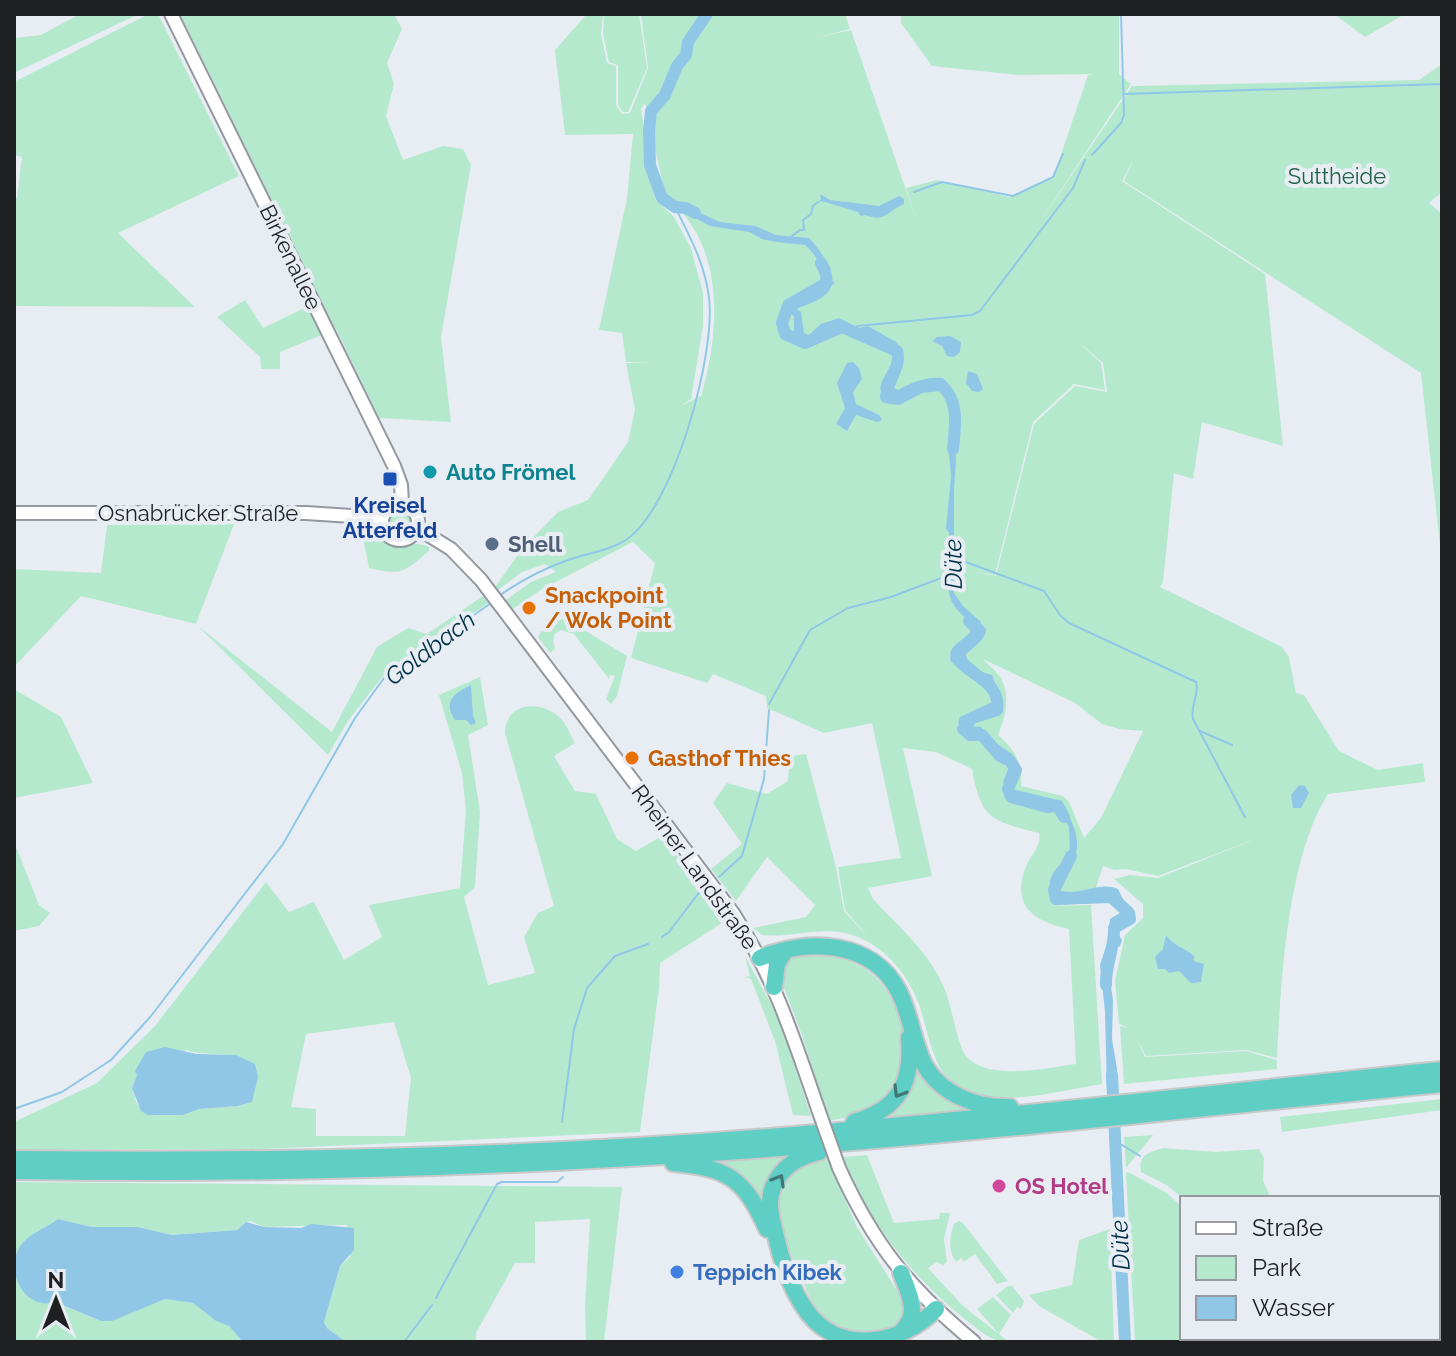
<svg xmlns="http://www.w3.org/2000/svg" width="1456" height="1356" viewBox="0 0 1456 1356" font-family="Raleway,sans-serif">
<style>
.green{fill:#b5e9cd;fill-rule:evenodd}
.water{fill:#90c7e7}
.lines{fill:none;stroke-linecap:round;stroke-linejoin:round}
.stream{stroke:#90c7e7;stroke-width:2}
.river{stroke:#90c7e7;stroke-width:12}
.secondary-casing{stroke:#94989f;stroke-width:16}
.highway-casing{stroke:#c9c9ca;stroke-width:20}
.secondary{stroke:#fff;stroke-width:12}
.highway{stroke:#5fcec5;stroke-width:16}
.secondary-bridge-casing{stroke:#94989f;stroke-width:16;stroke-linecap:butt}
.secondary-bridge{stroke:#fff;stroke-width:12}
.oneway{stroke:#3e7774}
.culture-dot{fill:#0f9aa8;stroke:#e8edf4;stroke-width:3}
.transit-dot{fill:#1a4fb4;stroke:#e8edf4;stroke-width:3}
.service-dot{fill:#5c6f8a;stroke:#e8edf4;stroke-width:3}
.food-dot{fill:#e8710a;stroke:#e8edf4;stroke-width:3}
.hotel-dot{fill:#d1479c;stroke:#e8edf4;stroke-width:3}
.shop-dot{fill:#3f7fe0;stroke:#e8edf4;stroke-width:3}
.labels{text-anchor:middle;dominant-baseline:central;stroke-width:8;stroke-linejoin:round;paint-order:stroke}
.park-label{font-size:22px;fill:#1f6245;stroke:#e8edf4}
.street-label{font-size:22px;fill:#1e2022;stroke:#e8edf4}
.culture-label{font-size:22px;font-weight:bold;fill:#0d838f;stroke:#e8edf4;text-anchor:start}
.transit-label{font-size:22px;font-weight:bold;fill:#164399;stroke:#e8edf4}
.service-label{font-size:22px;font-weight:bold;fill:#4e5e75;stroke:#e8edf4;text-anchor:start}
.food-label{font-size:22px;font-weight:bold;fill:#c56008;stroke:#e8edf4;text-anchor:start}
.hotel-label{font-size:22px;font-weight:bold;fill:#b23c85;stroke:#e8edf4;text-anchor:start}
.shop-label{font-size:22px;font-weight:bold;fill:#366cbe;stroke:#e8edf4;text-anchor:start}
.water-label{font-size:24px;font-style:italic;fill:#003146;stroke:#e8edf4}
</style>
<rect width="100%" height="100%" fill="#e8edf4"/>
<path class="green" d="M80 14H139L14 73V38L41 35Z
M149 14H158L239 176 118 233 195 307 14 306V198H17L22 157 14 155V82Z
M180 14H394L402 29 387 63 394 84 386 116 403 160 443 146 463 149 471 165 441 337 451 422 379 418 336 329 280 352V369H261L260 357 217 317 245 300 263 328 321 300Z
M587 14H603L601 34 607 63 616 66V105L622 114 630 113 648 68 641 14H845L850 29 814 38 851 30 917 222 906 188 937 180 1009 197 1053 178 1088 75 1095 74 1018 75 932 66 901 23V14H1119V74L1131 84 1035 229 1132 86 1419 80 1442 64V192L1429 203 1442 214V564L1421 373 1124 181 1133 160 1122 181 1265 274 1283 446 1202 422 1193 479 1174 473 1163 582 1160 587 1282 647 1289 657 1296 693 1304 695 1339 751 1378 770 1423 763 1425 782 1328 794C1287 858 1281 982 1277 1058L1246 1050 1146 1056 1137 1039 1145 1057 1246 1051 1277 1060V1069L1124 1084 1120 1026 1129 1028 1119 1024 1115 981 1125 935 1143 918V904L1114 879 1130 875 1158 878 1263 836 1158 876 1126 869 1114 870 1103 866 1091 903 1051 906 1091 905 1102 1084C1063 1090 1020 1103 981 1096 934 1087 932 1045 920 1007 909 975 884 945 852 935 822 925 792 938 762 935L753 928 806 917 815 905 767 857 736 901 711 869 742 844 713 803 727 783 767 794 788 781 790 756 806 754 836 867 844 911 870 939 845 910 838 867 901 858 872 723 824 733 767 708 766 696 713 674 707 683 631 658 655 563 633 542 542 589 513 609 506 600 531 582 556 572 545 564 522 572 498 590 495 587 522 549 558 512 588 500 628 442 635 410 626 363 654 362H626L622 333 599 330 627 198 633 134 565 135 555 50ZM645 103 666 198C726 243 720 332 701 396L679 407 691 399 703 326V293L691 248 674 217 656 200 641 109ZM1076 340 1103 363 1107 392 1075 386 1034 424 996 576 970 571 995 575 1033 422 1074 384 1105 390 1101 363ZM983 659 1075 703 1102 724 1119 729 1143 731 1101 818 1084 838 1069 802 1063 796 1021 786C1022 762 1016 751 998 735 1005 718 1011 697 1001 678 997 671 988 665 983 659ZM903 748 936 752 972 769C981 820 992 821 1039 833 1041 846 1034 851 1028 862 1009 903 1031 921 1069 929L1076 1064C1046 1068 977 1084 962 1049 955 1030 952 1009 945 990 931 954 899 927 873 899L868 888 932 876Z
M604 14H639L647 68 628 112H623L618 105V65L609 62 603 34Z
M1334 14H1405L1365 37Z
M386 522a14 14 0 1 1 28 0a14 14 0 1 1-28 0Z
M234 524 196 624 81 596 14 667V569L101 573 107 525Z
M365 526 374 528C395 560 404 536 429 547V551C404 572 402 576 369 568L362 532Z
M483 596 488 603 382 677 348 721 328 755 198 626 332 732 377 647 408 628 427 634Z
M564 618 627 656 617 696 611 704 606 699 615 676 610 675 609 679 574 634 561 630 555 634 553 641 555 649 550 653 538 637 543 629Z
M480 677 488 725 468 735 480 812 475 887 464 897 488 985 535 973 524 937 538 913 554 906 505 733C505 701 544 699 562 720 567 726 571 736 575 743L554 756 575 791 596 794 617 839 636 851 662 836 725 921 660 963 659 988 640 1132 264 1149 14 1150V1122L97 1083 155 1026 266 882 289 912 314 902 344 960 382 937 369 905 460 888 466 811 462 773 439 695ZM394 1022 411 1078 405 1136H316V1109L291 1107 306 1034ZM186 1050C202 1056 218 1052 233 1056L252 1102 238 1106 199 1109 183 1115 152 1113 137 1104 132 1088 137 1075Z
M14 689 61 717 93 783 14 798Z
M17 849 39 905 50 913 39 926 14 931V850Z
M819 954C840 957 859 962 875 977 902 1002 920 1067 892 1096 879 1109 846 1118 829 1121L802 1035 781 980 782 966 787 960 794 956Z
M745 956 779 1019 811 1116 793 1115 775 1041 751 979 745 977 750 976Z
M915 1057 984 1110 879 1120Z
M1442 1099V1110L1282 1132 1280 1117Z
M1153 1135 1126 1168 1124 1137Z
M1163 1148 1216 1152 1259 1149 1264 1158 1263 1181 1271 1198H1182L1168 1186 1141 1172C1137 1155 1150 1152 1163 1148Z
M793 1155 764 1205C749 1177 731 1166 700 1162Z
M867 1155 894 1223 939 1219 940 1213H950L944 1239 947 1262 943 1265 937 1262 928 1268 963 1306 1009 1342C991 1342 980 1331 966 1320 913 1278 867 1221 843 1157Z
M827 1158 857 1227 901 1297 904 1305 901 1325C894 1327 886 1333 878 1334 864 1336 842 1332 830 1324 814 1312 808 1293 801 1277 780 1233 755 1167 827 1158Z
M1128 1172 1167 1193 1182 1207V1338H1305L1306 1342H1135L1126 1173Z
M14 1182 622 1187 604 1342H586L585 1306 590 1219 535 1222V1263H515L476 1333V1342H346L327 1328 324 1322 340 1266 350 1257 347 1225 264 1227 251 1221 246 1222 237 1230 172 1235 138 1227H92L58 1219 50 1227 54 1302 101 1321 165 1299 193 1303 216 1321 229 1326 243 1342 14 1341Z
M959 1221 963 1223 1008 1281 997 1284 975 1254 964 1262 961 1258 956 1262C947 1250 950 1237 954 1224Z
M1110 1229 1114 1342H1102L1039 1306 1029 1295 1072 1285 1079 1240Z
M1008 1286H1012L1024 1301 1021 1309 1017 1307 1013 1313 996 1295Z
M993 1297 1011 1315 999 1334 977 1309Z"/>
<path class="water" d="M820 194 830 200 879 206 899 196 904 199V204C886 211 887 223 865 215L861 216 858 212 822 201 818 203 821 199Z
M676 202 720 222 755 226 776 235 809 238C819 248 824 258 831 269L828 277 835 283C822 294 805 293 792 303V306L801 312 804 333 809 335 821 324 839 318 859 328 868 326 896 342 900 348 901 357 889 386 898 390C913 382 925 377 943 378L949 385 957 408 954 432 956 460 954 488V593L963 606 981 622 977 637 964 648 967 659 982 672 992 675 1000 697 998 708 971 717 967 723 969 726 981 727 992 740 1012 754C1017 767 1010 774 1009 786L1012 789 1062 801C1070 819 1086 844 1071 862 1064 871 1056 877 1055 889 1077 899 1098 880 1118 889L1123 899 1133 909 1128 919 1118 922 1116 931 1122 940 1120 946 1111 951 1108 968 1113 1000 1112 1039 1117 1069 1116 1091 1107 1092 1105 1012 1100 965 1109 937 1110 919 1123 911 1124 908C1100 889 1080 902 1053 897 1043 881 1057 865 1070 856L1069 827 1055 804 1041 803 1007 793 1003 782 1009 767 1006 759 997 753 980 733 963 730 958 723 960 717 992 702C996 680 970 666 952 658L950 654C953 642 967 639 973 628 958 607 948 608 948 579L946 576 949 563V532L946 529 951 476 948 444 951 416 943 386 937 383 912 387 890 404 880 389 882 381 894 359 891 348 870 335 837 327 804 342 794 338V317L783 301 822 279C823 266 815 254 805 245L776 242 762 239 749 232 710 226 685 212Z
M950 336 961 342 960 352 954 357 947 356 942 346 932 341 937 337Z
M853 362 859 368 862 379 853 392 856 404 879 415 882 420 877 422 856 415 847 431 836 424 845 408 837 383 847 363Z
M968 371 977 374 983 389 979 392 972 391 966 383Z
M471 685 473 716 476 723 471 725 466 720H455C442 701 455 693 471 685Z
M1299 785 1305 786 1309 793 1301 808H1293L1291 795Z
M1166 935C1174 947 1184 947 1194 956V961L1204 964 1201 982 1191 983 1179 971 1169 973 1165 969H1158L1155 957 1163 949Z
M165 1047 197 1054 236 1055 255 1064 258 1077 252 1102 238 1106 199 1109 183 1115H148L141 1111 132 1088 137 1075 135 1071 146 1052Z
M58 1219 92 1227H138L172 1235 237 1230 246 1222 264 1227 301 1228 311 1224 354 1228V1250L340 1266 324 1322 327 1328 346 1342H243L229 1326 216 1321 193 1303 165 1299 112 1321H101L55 1302C25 1311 5 1272 19 1248 27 1234 47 1228 58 1219Z"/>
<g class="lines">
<path class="stream" d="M1123 94 1442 84
M1092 155 1121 123 1124 115 1121 14
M914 192 942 182 1013 196 1053 177 1063 154
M792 236 800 230H804L803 220 811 214 813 206 818 202
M857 326 972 315 980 311 1073 188 1085 160
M955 558 1044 591 1060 615 1069 623 1196 682C1200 693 1190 706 1193 719L1245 817
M499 596C521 580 543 569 568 560 587 553 609 551 626 540 674 508 716 354 709 298 705 264 690 237 675 207
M769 704 810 630 848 608 891 597 941 578
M1200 731 1232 745
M719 877 742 856 764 779 769 710
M662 937 669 932 701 890
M14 1109 62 1092 111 1060 151 1016 283 844 355 718 384 678 491 603
M562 1122 574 1029 587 988 615 956 648 944
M1117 1142 1140 1156
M436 1298 497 1184 502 1182H557L563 1177
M404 1342 432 1305"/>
<path class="river" d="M695 213 686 208 675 207 662 198 650 165 649 132 651 111 665 95 677 66 686 55 688 42 707 14
M821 263C838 293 812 295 788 306L782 323 785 334 805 343 842 327 897 351C902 366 887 381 886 397L898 399 921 387 941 385C960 401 955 427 953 449
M969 621 980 631C975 643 961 646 956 658 972 677 1001 682 997 710L972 718 963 729 970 735H982L1000 756 1010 761 1016 770 1008 789 1011 797 1047 807 1058 806 1064 817
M1071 856 1054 890 1056 899 1111 897 1129 913 1130 919 1114 928C1115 947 1105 966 1106 985
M1112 1075 1125 1342"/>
<g class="secondary-casing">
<path id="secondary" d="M171 14 394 466 401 485 402 503
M382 522a18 18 0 1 1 36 0a18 18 0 1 1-36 0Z
M14 513H306L382 518
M417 528 451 549 481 580 733 913C774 976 794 1039 818 1109
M839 1168C874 1245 909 1288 974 1342"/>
</g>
<g class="highway-casing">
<path id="highway" d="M760 958C807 938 873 940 899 992 910 1014 913 1040 923 1062 939 1094 976 1108 1010 1107
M774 987 777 964 785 951
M854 1122C899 1109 913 1083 909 1038
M819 1152C798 1157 782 1166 773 1187 766 1205 773 1224 777 1241 783 1266 793 1293 808 1313 841 1356 903 1344 936 1309
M14 1159C266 1162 517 1157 769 1137 994 1119 1218 1092 1442 1070
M673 1163C728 1168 744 1178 767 1229
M14 1171C256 1175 498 1168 740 1151 975 1134 1208 1107 1442 1084
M901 1332C921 1315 909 1293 901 1273"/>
</g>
<use href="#secondary" class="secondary"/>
<use href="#highway" class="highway"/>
<g class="secondary-bridge-casing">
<path id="secondary-bridge" d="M818 1109 839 1168"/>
</g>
<use href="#secondary-bridge" class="secondary-bridge"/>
</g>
<defs><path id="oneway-chevron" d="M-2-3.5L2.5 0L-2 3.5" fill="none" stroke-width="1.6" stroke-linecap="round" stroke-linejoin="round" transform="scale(2)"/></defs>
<g class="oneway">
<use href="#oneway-chevron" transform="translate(899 1092) rotate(121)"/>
<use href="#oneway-chevron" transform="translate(779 1180) rotate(-60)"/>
</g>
<circle class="culture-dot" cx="430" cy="472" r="8"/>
<rect class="transit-dot" x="382" y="471" width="16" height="16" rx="4"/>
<circle class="service-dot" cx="492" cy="544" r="8"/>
<g class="food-dot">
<circle cx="529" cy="608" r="8"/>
<circle cx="632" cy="758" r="8"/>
</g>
<circle class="hotel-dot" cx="999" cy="1186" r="8"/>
<circle class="shop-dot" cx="677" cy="1272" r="8"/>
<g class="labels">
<g class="park-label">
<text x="1337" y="176">Suttheide</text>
</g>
<g class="street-label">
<text transform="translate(291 257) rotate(64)">Birkenallee</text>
<text x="198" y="513">Osnabrücker Straße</text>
<text transform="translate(695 867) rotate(54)">Rheiner Landstraße</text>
</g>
<g class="culture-label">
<text x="446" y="472">Auto Frömel</text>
</g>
<g class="transit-label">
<text x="390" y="505">Kreisel<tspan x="390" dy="25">Atterfeld</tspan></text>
</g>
<g class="service-label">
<text x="508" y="544">Shell</text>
</g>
<g class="food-label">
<text x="545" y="595">Snackpoint<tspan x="545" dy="25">/ Wok Point</tspan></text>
<text x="648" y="758">Gasthof Thies</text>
</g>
<g class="hotel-label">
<text x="1015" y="1186">OS Hotel</text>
</g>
<g class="shop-label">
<text x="693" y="1272">Teppich Kibek</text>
</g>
<g class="water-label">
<text transform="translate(953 564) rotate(-91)">Düte</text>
<text transform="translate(430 648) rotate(-37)">Goldbach</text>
<text transform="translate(1120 1245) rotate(-93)">Düte</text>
</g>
</g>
<rect width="1456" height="1356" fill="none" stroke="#1e2022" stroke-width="32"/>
<rect x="1180" y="1196" width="260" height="144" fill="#e8edf4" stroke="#979ba0" stroke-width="2"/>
<rect x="1196" y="1222" width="40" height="12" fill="#ffffff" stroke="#979ba0" stroke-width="2"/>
<text x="1252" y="1236" font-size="24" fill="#1e2022">Straße</text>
<rect x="1196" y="1256" width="40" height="24" fill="#b5e9cd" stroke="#979ba0" stroke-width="2"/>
<text x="1252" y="1276" font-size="24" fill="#1e2022">Park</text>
<rect x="1196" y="1296" width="40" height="24" fill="#90c7e7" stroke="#979ba0" stroke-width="2"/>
<text x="1252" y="1316" font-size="24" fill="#1e2022">Wasser</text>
<g transform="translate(56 1300)" stroke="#e8edf4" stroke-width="6" paint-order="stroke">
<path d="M0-6L14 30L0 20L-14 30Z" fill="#1e2022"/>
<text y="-12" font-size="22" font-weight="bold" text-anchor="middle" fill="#1e2022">N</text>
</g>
</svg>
